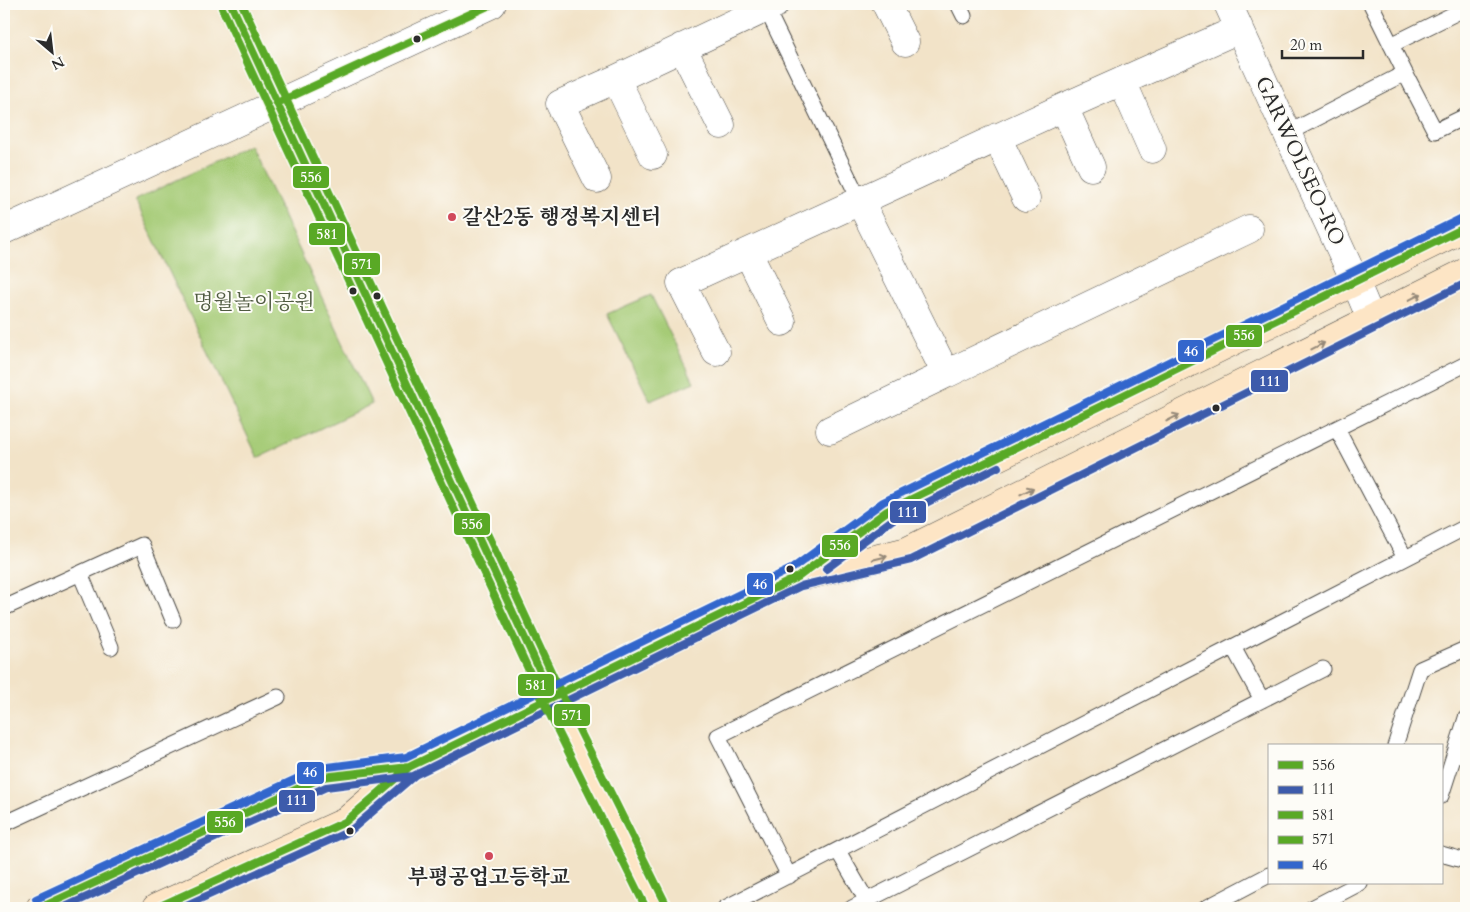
<svg xmlns="http://www.w3.org/2000/svg" width="1470" height="912" viewBox="0 0 1470 912" font-family="Cardo,'Noto Serif KR',serif">
<style>
.green{fill:#a5cb76;stroke:#687b50}
.lines{fill:none;stroke-linecap:round;stroke-linejoin:round}
.lane-casing{stroke:#494743;stroke-width:17}
.street-casing{stroke:#494743;stroke-width:29}
.secondary-casing{stroke:#494743;stroke-width:29}
.lane{stroke:#fff;stroke-width:15}
.street{stroke:#fff;stroke-width:28}
.secondary{stroke:#fde5c5;stroke-width:28}
.bus-1-casing{stroke:#fdfcf7;stroke-width:11}
.bus-2-casing{stroke:#fdfcf7;stroke-width:11}
.bus-3-casing{stroke:#fdfcf7;stroke-width:11}
.bus-4-casing{stroke:#fdfcf7;stroke-width:11}
.bus-5-casing{stroke:#fdfcf7;stroke-width:11}
.bus-1{stroke:#59a925;stroke-width:8}
.bus-2{stroke:#3d5bab;stroke-width:8}
.bus-3{stroke:#59a925;stroke-width:8}
.bus-4{stroke:#59a925;stroke-width:8}
.bus-5{stroke:#36c;stroke-width:8}
.oneway{stroke:#948878}
.bus-dot{fill:#2b2b2b;stroke:#fdfcf7;stroke-width:2}
.poi-dot{fill:#d1495b;stroke:#fdfcf7;stroke-width:2}
.labels{text-anchor:middle;dominant-baseline:central;stroke-width:4;stroke-linejoin:round;paint-order:stroke}
.street-label{font-size:21px;fill:#2b2b2b;stroke:#fdfcf7}
.poi-label{font-size:21px;font-weight:bold;fill:#2b2b2b;stroke:#fdfcf7;text-anchor:start}
.park-label{font-size:21px;fill:#505b42;stroke:#fdfcf7}
.line-badge{stroke:#fdfcf7;stroke-width:2}
.badge-label{font-size:14px;text-anchor:middle;font-weight:bold;fill:#fff}
</style>
<rect width="100%" height="100%" fill="#fdfcf7"/>
<filter id="ink" filterUnits="userSpaceOnUse"><feTurbulence type="fractalNoise" baseFrequency=".02" numOctaves="2"/><feDisplacementMap in="SourceGraphic" scale="10" xChannelSelector="R" yChannelSelector="G"/><feConvolveMatrix kernelMatrix="1 2 1 2 8 2 1 2 1" color-interpolation-filters="sRGB"/></filter>
<filter id="wash" filterUnits="userSpaceOnUse"><feTurbulence type="fractalNoise" baseFrequency=".0096" numOctaves="4" result="noise"/><feDisplacementMap in="SourceGraphic" scale="20" xChannelSelector="R" yChannelSelector="G"/><feGaussianBlur stdDeviation="1.12" result="paint"/><feColorMatrix in="noise" values="0 0 0 0 0 0 0 0 0 0 0 0 0 0 0 0 0 1.4 0 .05"/><feComposite in="paint" operator="in"/></filter>
<g filter="url(#wash)">
<rect width="100%" height="100%" fill="#f2e3c8"/>
<path class="green" d="M250 145 372 404 258 458 135 200Z
M651 295 694 382 650 401 607 314Z"/>
</g>
<g filter="url(#ink)">
<g class="lines">
<g class="lane-casing">
<path id="lane" d="M764 4 860 201
M958 4 964 16
M1371 4 1405 73
M1391 45 1466 8
M1288 133 1405 73 1435 131 1466 116
M1337 429 1405 558
M80 573 111 647
M4 608 142 545 173 620
M1233 647 1262 700
M1395 746 1420 669 1463 650H1466
M1441 796 1466 718
M4 824 278 697
M838 851 867 901
M1441 854 1466 861
M789 876 718 736 1466 364
M725 908 1466 527
M852 908 1323 669
M1206 908 1269 875
M1312 908 1360 883"/>
</g>
<g class="street-casing">
<path id="street" d="M886 4 905 42
M1228 4 1355 281 1371 319
M1239 29 1064 107 860 201 946 374 1249 229
M682 47 721 125
M616 79 653 155
M1122 81 1152 149
M1064 107 1091 167
M997 137 1026 198
M597 179 560 104 616 79 775 4
M4 230 492 4
M748 253 782 322
M716 352 681 283 860 201
M830 430 946 374"/>
</g>
<g class="secondary-casing">
<path id="secondary" d="M231 4 552 697 657 908
M809 575 907 551 1466 272
M40 908 323 777 409 767
M156 908 345 822 409 767 798 577 887 511 1466 227"/>
</g>
<use href="#lane" class="lane"/>
<use href="#street" class="street"/>
<use href="#secondary" class="secondary"/>
<g class="bus-1-casing">
<path id="bus-1" d="M231 4 552 697
M277 103 492 4
M40 908 323 777 409 767 417 763
M156 908 345 822 409 767 798 577 887 511 1466 227"/>
</g>
<g class="bus-2-casing">
<path id="bus-2" d="M826 569 892 520 998 467
M63 908 326 787 413 776 801 586 911 560 1466 283
M180 908 350 831 415 775 421 772"/>
</g>
<g class="bus-3-casing">
<path id="bus-3" d="M222 8 543 701 646 908"/>
</g>
<g class="bus-4-casing">
<path id="bus-4" d="M242 4 561 693 666 904"/>
</g>
<g class="bus-5-casing">
<path id="bus-5" d="M36 899 320 768 406 757 793 568 883 502 1462 218"/>
</g>
<use href="#bus-1" class="bus-1"/>
<use href="#bus-2" class="bus-2"/>
<use href="#bus-3" class="bus-3"/>
<use href="#bus-4" class="bus-4"/>
<use href="#bus-5" class="bus-5"/>
</g>
<defs><path id="oneway-shaft" d="M-6 0H5M1.5-3L5.5 0L1.5 3" fill="none" stroke-width="1.6" stroke-linecap="round" stroke-linejoin="round" transform="scale(1.25)"/></defs>
<g class="oneway">
<use href="#oneway-shaft" transform="translate(1415 297) rotate(-27)"/>
<use href="#oneway-shaft" transform="translate(1318 346) rotate(-27)"/>
<use href="#oneway-shaft" transform="translate(1173 418) rotate(-27)"/>
<use href="#oneway-shaft" transform="translate(1027 491) rotate(-27)"/>
<use href="#oneway-shaft" transform="translate(880 558) rotate(-14)"/>
</g>
</g>
<g class="bus-dot">
<circle cx="417" cy="39" r="4.5"/>
<circle cx="353" cy="291" r="4.5"/>
<circle cx="377" cy="296" r="4.5"/>
<circle cx="1216" cy="408" r="4.5"/>
<circle cx="790" cy="569" r="4.5"/>
<circle cx="350" cy="831" r="4.5"/>
</g>
<g class="poi-dot">
<circle cx="452" cy="217" r="5"/>
<circle cx="489" cy="856" r="5"/>
</g>
<g class="labels">
<g class="street-label">
<text transform="translate(1300 161) rotate(65)">GARWOLSEO-RO</text>
</g>
<g class="poi-label">
<text x="462" y="217">갈산2동 행정복지센터</text>
<text x="489" y="877" text-anchor="middle">부평공업고등학교</text>
</g>
<g class="park-label">
<text x="254" y="302">명월놀이공원</text>
</g>
</g>
<g class="line-badge">
<rect x="292" y="165" width="38" height="24" rx="5" fill="#59a925"/>
<rect x="308" y="222" width="38" height="24" rx="5" fill="#59a925"/>
<rect x="343" y="252" width="38" height="24" rx="5" fill="#59a925"/>
<rect x="1225" y="324" width="38" height="24" rx="5" fill="#59a925"/>
<rect x="1177" y="339" width="28" height="24" rx="5" fill="#36c"/>
<rect x="1250" y="369" width="39" height="24" rx="5" fill="#3d5bab"/>
<rect x="889" y="500" width="38" height="24" rx="5" fill="#3d5bab"/>
<rect x="453" y="512" width="38" height="24" rx="5" fill="#59a925"/>
<rect x="821" y="534" width="38" height="24" rx="5" fill="#59a925"/>
<rect x="746" y="572" width="28" height="24" rx="5" fill="#36c"/>
<rect x="517" y="673" width="38" height="24" rx="5" fill="#59a925"/>
<rect x="553" y="703" width="38" height="24" rx="5" fill="#59a925"/>
<rect x="296" y="761" width="29" height="24" rx="5" fill="#36c"/>
<rect x="278" y="789" width="38" height="24" rx="5" fill="#3d5bab"/>
<rect x="206" y="810" width="38" height="24" rx="5" fill="#59a925"/>
</g>
<g class="badge-label">
<text x="311" y="182">556</text>
<text x="327" y="239">581</text>
<text x="362" y="269">571</text>
<text x="1244" y="340">556</text>
<text x="1191" y="356">46</text>
<text x="1270" y="386">111</text>
<text x="908" y="517">111</text>
<text x="472" y="529">556</text>
<text x="840" y="550">556</text>
<text x="760" y="589">46</text>
<text x="536" y="690">581</text>
<text x="572" y="720">571</text>
<text x="310" y="777">46</text>
<text x="297" y="805">111</text>
<text x="225" y="827">556</text>
</g>
<rect width="1470" height="912" fill="none" stroke="#fdfcf7" stroke-width="20"/>
<rect x="1268" y="744" width="175" height="140" fill="#fdfcf7" stroke="#a9a8a5"/>
<rect x="1278" y="761" width="25" height="8" fill="#59a925" stroke="#a9a8a5"/>
<text x="1312" y="770" font-size="15" fill="#2b2b2b">556</text>
<rect x="1278" y="786" width="25" height="8" fill="#3d5bab" stroke="#a9a8a5"/>
<text x="1312" y="794" font-size="15" fill="#2b2b2b">111</text>
<rect x="1278" y="811" width="25" height="8" fill="#59a925" stroke="#a9a8a5"/>
<text x="1312" y="820" font-size="15" fill="#2b2b2b">581</text>
<rect x="1278" y="836" width="25" height="8" fill="#59a925" stroke="#a9a8a5"/>
<text x="1312" y="844" font-size="15" fill="#2b2b2b">571</text>
<rect x="1278" y="861" width="25" height="8" fill="#3366cc" stroke="#a9a8a5"/>
<text x="1312" y="870" font-size="15" fill="#2b2b2b">46</text>
<g transform="translate(52 52) rotate(152)" stroke="#fdfcf7" stroke-width="4" paint-order="stroke">
<path d="M0-4L9 19L0 12L-9 19Z" fill="#2b2b2b"/>
<text y="-8" font-size="14" font-weight="bold" text-anchor="middle" fill="#2b2b2b">N</text>
</g>
<path d="M1282 50v8h81v-8" fill="none" stroke="#2b2b2b" stroke-width="2.5"/>
<text x="1290" y="50" font-size="15" fill="#2b2b2b" stroke="#fdfcf7" stroke-width="4" paint-order="stroke">20 m</text>
</svg>
